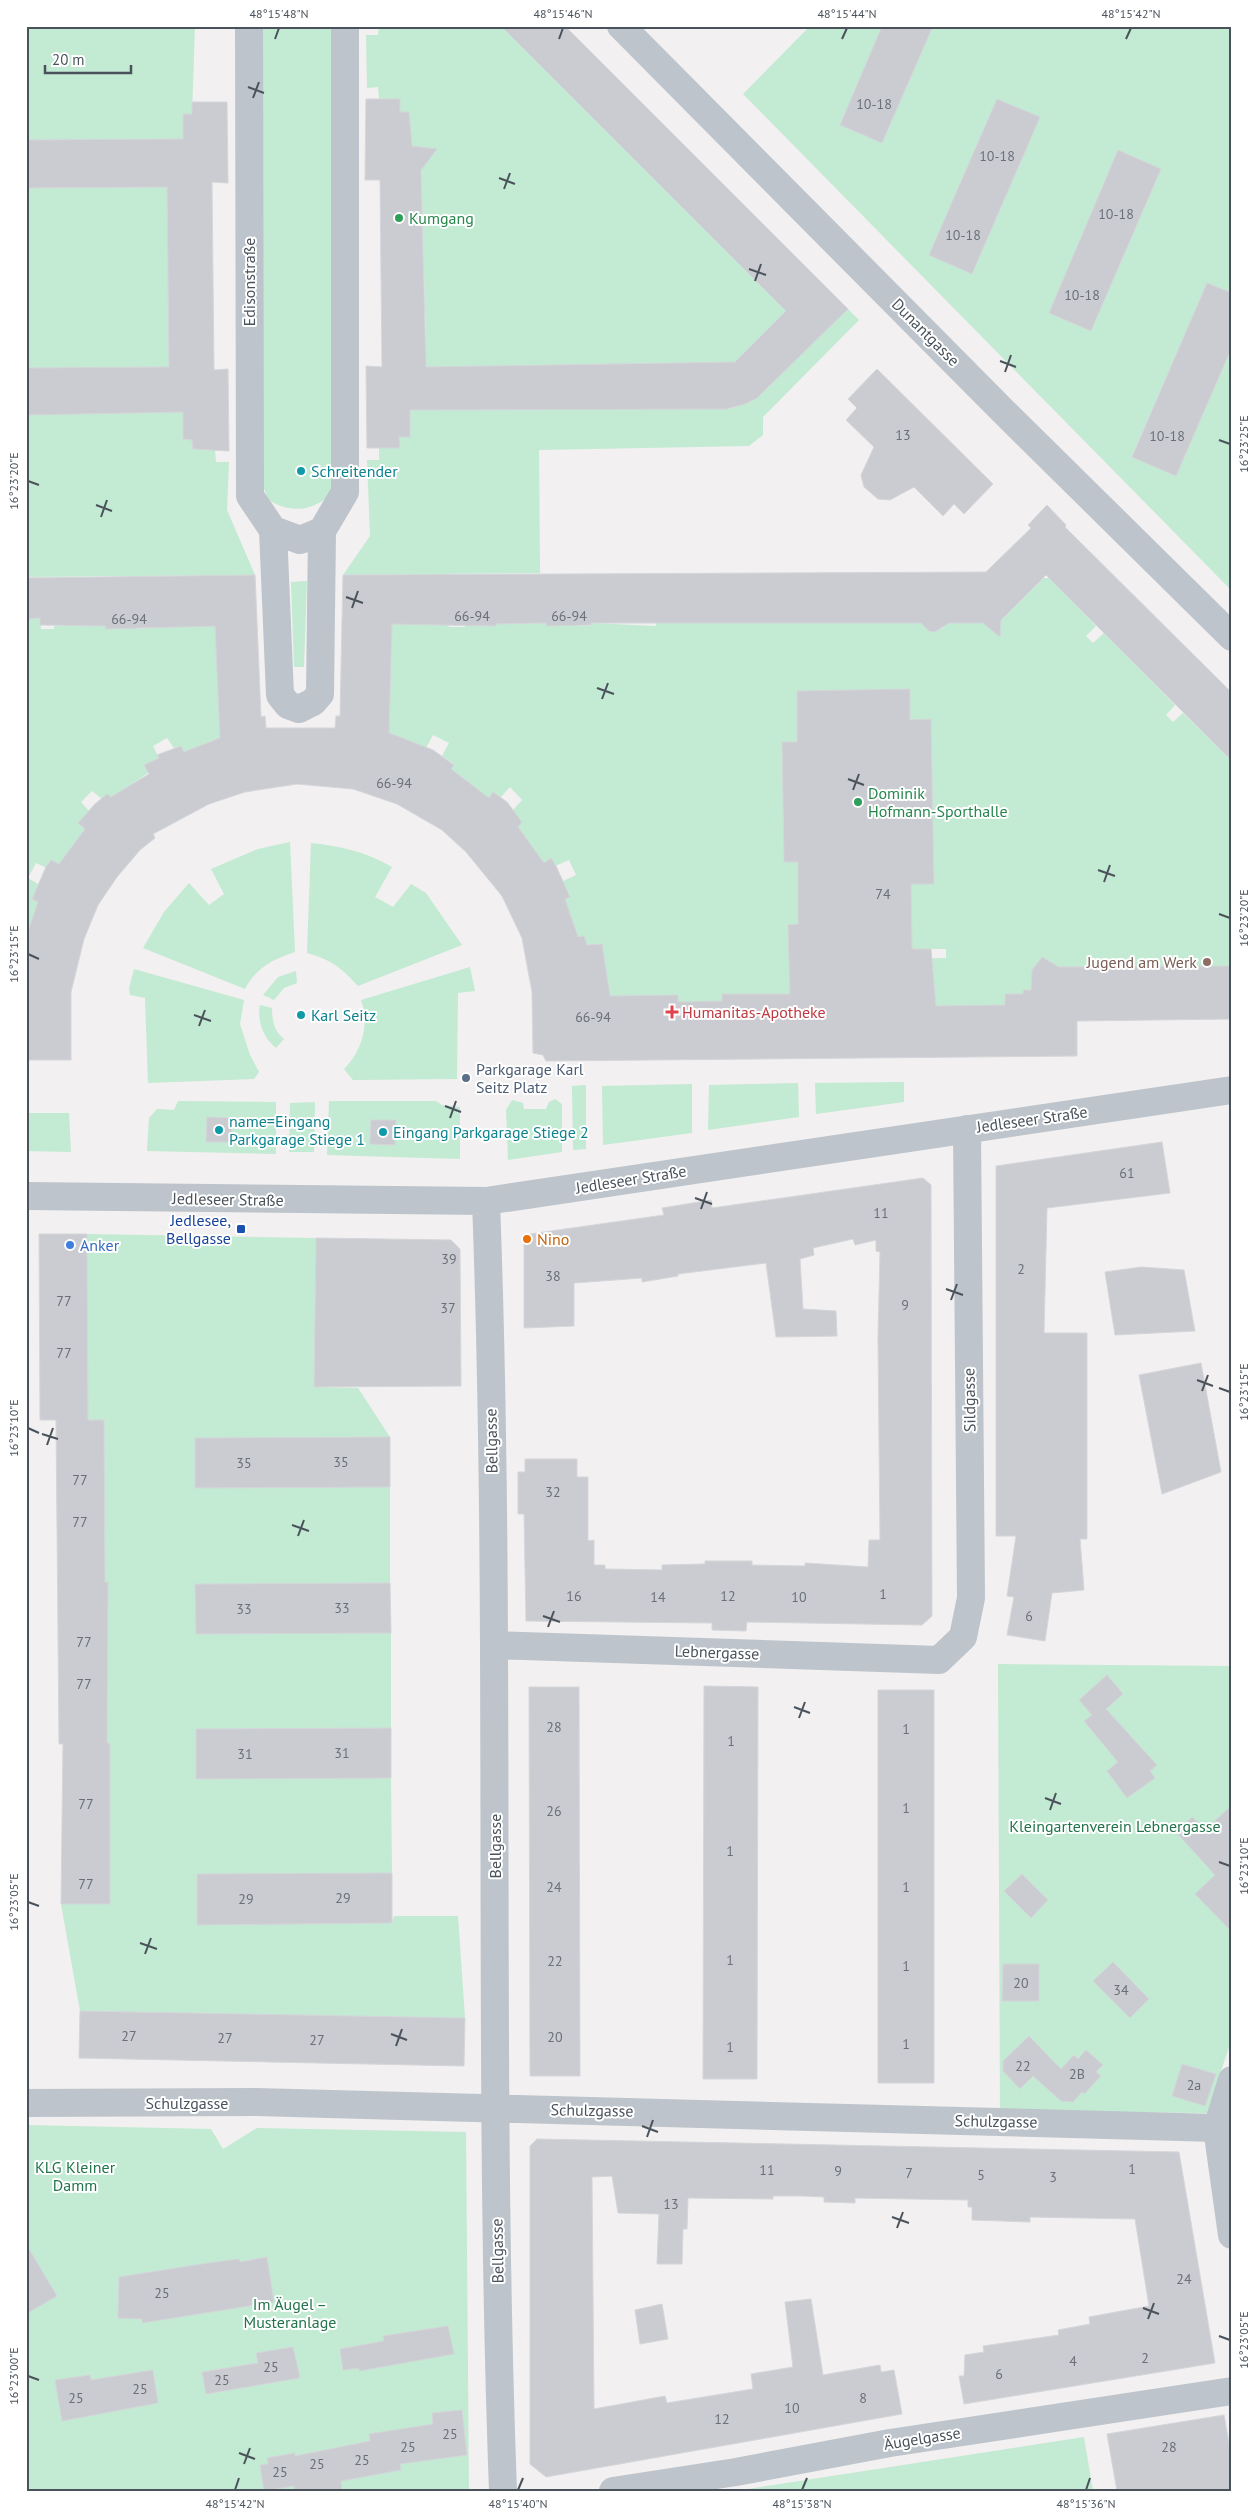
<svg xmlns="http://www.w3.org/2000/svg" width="1258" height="2517" viewBox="0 0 1258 2517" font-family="'PT Sans',sans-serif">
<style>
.green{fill:#c3ead2;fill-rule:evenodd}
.building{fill:#cbccd1;stroke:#d4d6da}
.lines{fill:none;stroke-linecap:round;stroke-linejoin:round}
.minor{stroke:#bdc4cb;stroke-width:28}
.ticks{fill:none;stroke:#4a525b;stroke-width:2}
.leisure-dot{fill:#2e9e5b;stroke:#fff;stroke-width:2}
.culture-dot{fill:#0f9aa8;stroke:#fff;stroke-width:2}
.education-dot{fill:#8d6e63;stroke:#fff;stroke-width:2}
.health-dot{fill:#e0444e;stroke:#fff;stroke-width:2}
.service-dot{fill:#5c6f8a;stroke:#fff;stroke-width:2}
.transit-dot{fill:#1a4fb4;stroke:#fff;stroke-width:2}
.food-dot{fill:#e8710a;stroke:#fff;stroke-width:2}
.shop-dot{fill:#3f7fe0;stroke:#fff;stroke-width:2}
.labels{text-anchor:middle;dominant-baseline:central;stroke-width:4;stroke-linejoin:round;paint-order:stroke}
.number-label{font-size:14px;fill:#6a7078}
.leisure-label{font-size:16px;fill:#27864d;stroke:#fff;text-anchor:start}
.street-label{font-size:16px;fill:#4a525b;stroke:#fff}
.culture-label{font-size:16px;fill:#0d838f;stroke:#fff;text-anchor:start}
.education-label{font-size:16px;fill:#785e54;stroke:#fff;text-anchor:end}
.health-label{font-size:16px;fill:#be3a42;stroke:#fff;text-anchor:start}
.service-label{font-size:16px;fill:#4e5e75;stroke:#fff;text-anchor:start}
.transit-label{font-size:16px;fill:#164399;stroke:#fff;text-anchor:end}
.food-label{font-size:16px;fill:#c56008;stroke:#fff;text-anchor:start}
.shop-label{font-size:16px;fill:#366cbe;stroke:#fff;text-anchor:start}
.park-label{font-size:16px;fill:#22744b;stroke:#fff}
.neatline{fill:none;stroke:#4a525b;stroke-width:2}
.ticks-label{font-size:12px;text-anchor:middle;fill:#4a525b}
</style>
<rect width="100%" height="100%" fill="#f2f0f0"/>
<path class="green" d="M26 26H195L192 114H183V139L26 140Z
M257 26H331L336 474 333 494C310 511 294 514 268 500L261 480Z
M379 26H501L786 311 735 362 427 367 421 361V343H426L421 163 432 151 428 148 411 146 409 112H400V99H379L378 87 367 88 366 35H378Z
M810 26H882L840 125 882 143 933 26H1232V293L1207 283 1132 456 1176 476 1232 347V591L743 94ZM1119 151 1161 169 1091 331 1049 313Z
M167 187 169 367 26 368V188Z
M848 309 859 320 763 417V435L749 446 539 450 540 573 343 575 370 536 367 460H379V448H400L399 437H410V410L727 409 745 404 757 398Z
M183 412V439L193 440V449L215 450 216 462H229L227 510 255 575 26 577V415Z
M1043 578H1050L1096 626 1086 636 1093 643 1104 633 1175 705 1166 715 1173 722 1183 713 1232 761V966L1055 967 1041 959 1032 970 1038 990 1023 994 1005 1005 965 1006H936L782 994H722V1001L678 1002 677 995 608 996 602 944 587 945 584 936 578 937 564 899 570 896 563 881 576 875 569 860 555 866 551 858 544 863 518 827 522 822 513 810 522 800 510 787 500 798 493 793 489 798 451 769 454 764 442 756 449 743 433 735 426 748 377 737 389 722 392 642 381 624H448L449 627H465V616H478V626H496V624L546 623V626H562L573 616 574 626H590L591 623 656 626V616H669L670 623H924L928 630 935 632 943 628 945 623H985L999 627 1001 620ZM909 689 910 720H931L934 883 911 884 912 949H946V958L789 961 798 924V862H784L782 742H797V691Z
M307 581 304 667H294L291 582Z
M40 618 41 629H54V626H106L105 628 136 619 137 629 151 628V626H215L220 738 184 753 181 746 174 748 167 738 153 746 159 758 144 765 148 773 126 788 114 800 107 794 102 799 92 791 81 802 89 811 78 823 85 829 59 864 47 868 36 863 28 878 38 884 32 899 39 902 26 937V619Z
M290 842 295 952C273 959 256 968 245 989L143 948 164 912 189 883 209 905 224 894 211 869 258 849Z
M311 843C341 846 366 852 392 867L375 897 393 907 411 884 426 893 462 945 358 986C342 968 330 959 307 953Z
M470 967 475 991 458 993 457 1079 353 1080 344 1069C362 1051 370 1024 361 1000Z
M134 969 244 1000 240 1024 250 1055 259 1072 254 1079 148 1083 145 998 130 995 129 988Z
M296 971 297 983 284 988 274 1000 263 995 278 977Z
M260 1005 272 1008C272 1021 274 1031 284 1039L276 1048C263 1037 257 1022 260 1005Z
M904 1082V1102L816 1114 815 1083Z
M798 1083 799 1117 708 1130 709 1085Z
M692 1084V1133L603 1145 602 1086Z
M586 1085V1149L573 1150 572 1086Z
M555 1099 562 1104V1152L508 1160 506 1110 512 1100 523 1103 524 1109H546L549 1102Z
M178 1101 276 1102V1154L147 1151 149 1118 157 1109 174 1110Z
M329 1101H436L442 1105 460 1107V1159L327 1155Z
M315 1102 314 1152H289L290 1103Z
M26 1113H69L71 1152 26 1151Z
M87 1234 316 1238 314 1387 358 1388 390 1437 195 1438V1487H390V1583L196 1584V1634L391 1633V1728L196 1729V1778H391L392 1873 249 1924 392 1923 394 1916H458L465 2018 80 2011 61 1904H110V1743H107L108 1583 105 1582 104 1420H88Z
M998 1664 1232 1666V2038L1207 2113 1000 2111Z
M26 2125 211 2129 223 2149 257 2128 466 2132 469 2491H26Z
M1084 2437 1093 2491H735Z"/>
<path class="building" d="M501 26H565L848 309 757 398 745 404 726 409 410 410V437H399L400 448H367L366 366 382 367 380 180H365L366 99H400V112H409L412 146 437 149 421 170 426 367 735 362 786 311Z
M882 26H933L882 143 840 125Z
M997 99 1040 117 972 274 929 255Z
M192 102H227L228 183 212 182 214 370 228 369 229 451 193 449 192 440 183 439V412L26 415V368L169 367 167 187 26 188V140L183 139V114H192Z
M1118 150 1161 169 1091 331 1049 313Z
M1207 283 1232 293V347L1176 476 1132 457Z
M877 369 993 484 964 514 954 504 943 516 914 487 890 500 878 499 864 487 861 475 874 447 846 420 857 408 848 399Z
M1047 505 1066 525 1065 527 1232 693V761L1046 575 1001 620 1000 637 983 623H949L935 632 929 631 921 623H591V625L546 626V623L496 624V626L392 624 389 733 433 750 454 765 451 769 489 798 493 792 507 802 522 822 518 827 544 863 551 858 556 866 570 897 565 899 578 937 584 936 587 945 602 944 610 996 678 995V1002L722 1001V994H790L788 925 798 924V862H784L782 742H797V691L910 689V720L931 719 934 884H911L912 949H931L936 1006 1005 1005V994H1023V990H1031L1032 970 1042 957 1059 967 1232 966V1019L1077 1021V1056L546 1061 543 1055 533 1053 532 992 522 938 502 896 466 852 442 830 397 804 353 789 297 784 245 792 209 804 153 834 155 838 140 850 117 877 98 905 84 939 71 992V1060H26V937L38 902 32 899 46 867 51 860 59 864 85 829 78 823 95 804 107 794 111 797 149 774 144 765 159 758 157 755 181 746 184 752 220 738 215 626 105 629 106 626 40 625V618L26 619V578L255 575 261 717 265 716 266 728H335L336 716H340L343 575 986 572 1031 528 1028 525Z
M207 1117 232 1118 231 1142H206Z
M371 1120H396L395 1145 370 1144Z
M1162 1142 1170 1193 1047 1208 1044 1333H1087V1539H1080L1084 1590 1052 1593 1045 1641 1007 1635 1014 1597 1007 1596 1016 1536H996V1166Z
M923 1178 931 1185 932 1616 922 1625 747 1622 746 1631 712 1630V1623L526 1621 524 1514H518V1472H525V1459H577V1477H588V1541L594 1540V1565H605V1569L662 1570V1565L705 1564V1561H752V1565L805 1566V1563L868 1567 869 1540H880L878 1338 880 1252 876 1251V1240L855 1245 853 1239 813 1248 814 1255 800 1259 803 1309 836 1311 837 1336 776 1337 766 1263 678 1274V1276L642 1282V1278L574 1283V1326L524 1328V1243L530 1234 664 1215 662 1208 711 1200 712 1208Z
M39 1234H87L88 1420H104L105 1582H108L107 1743H110V1904H61L63 1744H59L56 1420H40Z
M316 1238 451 1240 460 1249 461 1386 314 1387Z
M1141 1267 1184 1270 1195 1331 1115 1335 1105 1272Z
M1201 1363 1221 1472 1162 1494 1139 1375Z
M390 1437V1487L195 1488V1438Z
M390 1583 391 1633 196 1634 195 1584Z
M1107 1675 1123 1694 1106 1709 1157 1765 1150 1771 1155 1778 1127 1798 1107 1771 1118 1762 1084 1721 1092 1715 1079 1700Z
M704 1686 758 1687 757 2079H703Z
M529 1687H579L580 2076H530Z
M878 1690H934V2083H878Z
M391 1728V1778L196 1779V1729Z
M1232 1805V1932L1195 1894 1215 1875 1176 1832 1192 1817 1206 1829Z
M392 1873V1923L197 1925V1874Z
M1022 1874 1048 1900 1031 1918 1004 1891Z
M1113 1962 1149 1999 1130 2018 1093 1981Z
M1003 1964H1039V2001H1002Z
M80 2011 465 2018 464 2066 79 2058Z
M1029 2036 1061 2069 1074 2055 1078 2059 1086 2050 1103 2065 1096 2072 1101 2076 1084 2094 1082 2092 1073 2102 1061 2101 1033 2076 1020 2089 1003 2071V2061Z
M1182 2064 1216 2074 1205 2106 1172 2096Z
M537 2139 1179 2152 1215 2363 964 2404 959 2376H964L965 2355 984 2352 983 2346 1059 2335 1058 2330 1090 2324 1089 2317 1149 2306 1135 2219 1030 2217V2222L972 2220V2207H968V2200L855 2198V2203L824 2202V2197L802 2196H773V2199L688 2198 687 2229H683L682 2264H657L659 2214 618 2213 612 2176 592 2177 594 2409 665 2396 667 2403 753 2389 751 2374 793 2367 785 2302 811 2299 823 2375 880 2365 881 2372 894 2370 902 2414 546 2477 530 2464V2146Z
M26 2244 57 2296 26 2314Z
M267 2257 274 2302 142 2323V2319L118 2318 119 2277 208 2263 239 2259 240 2262Z
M662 2304 668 2339 640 2344 635 2310Z
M448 2326 454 2354 359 2371V2368L343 2370 340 2349 384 2341 383 2336Z
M293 2347 300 2378 206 2394 202 2372 258 2363 256 2353Z
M153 2370 158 2403 62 2421 55 2380 90 2375 91 2380Z
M462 2410 467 2455 400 2464 401 2470 341 2481 342 2491H294V2486L264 2491 260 2465 268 2464 267 2458 295 2453V2456L370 2441 369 2434 433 2424 432 2413Z
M1224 2415 1232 2460V2491H1117L1107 2434Z"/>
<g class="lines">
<path class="minor" d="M249 26 250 496 273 530 280 695 288 705 299 709 313 702 320 694 322 531
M621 26 1003 411 1232 637
M273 530 300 540 322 531 345 492V26
M26 1196 486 1201 1232 1090
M486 1201C502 1631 487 2061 503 2491
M495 1645 939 1660 963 1637 971 1598 967 1129
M1232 2080 1217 2128 1232 2235
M26 2103 256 2102 1217 2128
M613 2491 736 2472 890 2443 1232 2391"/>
</g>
<path class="ticks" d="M275 39 279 28M559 39 563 28M842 39 847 28M1126 39 1131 28M248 87 264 93M253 98 259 82M499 178 515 184M504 189 510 173M749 269 766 275M755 281 761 264M1000 361 1016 367M1005 372 1011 355M1219 440 1230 444M28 481 39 485M96 505 112 511M101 517 107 500M346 597 363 603M352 608 358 591M597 688 614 694M602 699 608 683M848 779 864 785M853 790 859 774M1098 870 1115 876M1104 882 1110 865M1219 914 1230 918M28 954 39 959M194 1015 211 1021M199 1026 205 1010M445 1106 461 1112M450 1118 456 1101M695 1198 712 1204M701 1209 707 1192M946 1289 963 1295M951 1300 957 1284M1197 1380 1213 1386M1219 1388 1230 1392M1202 1391 1208 1375M28 1428 39 1433M42 1434 58 1439M47 1445 53 1428M292 1525 309 1531M298 1536 304 1520M543 1616 560 1622M548 1627 554 1611M794 1707 810 1713M799 1718 805 1702M1045 1798 1061 1804M1050 1810 1056 1793M1219 1862 1230 1866M28 1902 39 1906M140 1943 157 1949M145 1954 151 1938M391 2034 407 2040M396 2046 402 2029M642 2126 658 2132M647 2137 653 2120M892 2217 909 2223M897 2228 903 2212M1143 2308 1159 2314M1148 2319 1154 2303M1219 2336 1230 2340M28 2376 39 2380M239 2453 255 2459M244 2464 250 2448M235 2490 239 2478M518 2490 523 2478M802 2490 807 2478M1086 2490 1090 2478"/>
<g class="leisure-dot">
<circle cx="399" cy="218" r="5"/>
<circle cx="858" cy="802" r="5"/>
</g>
<g class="culture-dot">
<circle cx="301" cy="471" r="5"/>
<circle cx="301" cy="1015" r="5"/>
<circle cx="219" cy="1130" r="5"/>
<circle cx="383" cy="1132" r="5"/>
</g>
<circle class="education-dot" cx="1207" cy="962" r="5"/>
<path class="health-dot" d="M669.5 1004.5h5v5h5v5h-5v5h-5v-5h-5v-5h5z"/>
<circle class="service-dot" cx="466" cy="1078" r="5"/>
<rect class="transit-dot" x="236" y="1224" width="10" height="10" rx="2.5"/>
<circle class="food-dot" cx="527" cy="1239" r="5"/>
<circle class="shop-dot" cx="70" cy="1245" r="5"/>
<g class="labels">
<g class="number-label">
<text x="874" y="104">10-18</text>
<text x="997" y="156">10-18</text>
<text x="1116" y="214">10-18</text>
<text x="963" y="235">10-18</text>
<text x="1082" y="295">10-18</text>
<text x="903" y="435">13</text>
<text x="1167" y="436">10-18</text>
<text x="472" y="616">66-94</text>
<text x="569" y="616">66-94</text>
<text x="129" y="619">66-94</text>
<text x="394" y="783">66-94</text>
<text x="883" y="894">74</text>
<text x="593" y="1017">66-94</text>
<text x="1127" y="1173">61</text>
<text x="881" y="1213">11</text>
<text x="449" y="1259">39</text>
<text x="1021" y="1269">2</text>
<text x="553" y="1276">38</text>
<text x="64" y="1301">77</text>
<text x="905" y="1305">9</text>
<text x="448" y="1308">37</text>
<text x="64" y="1353">77</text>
<text x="341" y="1462">35</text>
<text x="244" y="1463">35</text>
<text x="80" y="1480">77</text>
<text x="553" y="1492">32</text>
<text x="80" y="1522">77</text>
<text x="883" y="1594">1</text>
<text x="574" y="1596">16</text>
<text x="728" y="1596">12</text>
<text x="658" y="1597">14</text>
<text x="799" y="1597">10</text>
<text x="342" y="1608">33</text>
<text x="244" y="1609">33</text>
<text x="1029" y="1616">6</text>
<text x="84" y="1642">77</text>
<text x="84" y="1684">77</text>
<text x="554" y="1727">28</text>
<text x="906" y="1729">1</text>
<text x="731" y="1741">1</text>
<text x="342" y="1753">31</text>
<text x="245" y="1754">31</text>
<text x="86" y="1804">77</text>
<text x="906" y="1808">1</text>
<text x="554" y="1811">26</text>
<text x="730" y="1851">1</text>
<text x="86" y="1884">77</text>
<text x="554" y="1887">24</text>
<text x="906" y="1887">1</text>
<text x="343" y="1898">29</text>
<text x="246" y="1899">29</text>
<text x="730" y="1960">1</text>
<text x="555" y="1961">22</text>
<text x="906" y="1966">1</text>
<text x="1021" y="1983">20</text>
<text x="1121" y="1990">34</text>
<text x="129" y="2036">27</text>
<text x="555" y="2037">20</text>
<text x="225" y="2038">27</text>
<text x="317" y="2040">27</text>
<text x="906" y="2044">1</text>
<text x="730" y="2047">1</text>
<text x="1023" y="2066">22</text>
<text x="1077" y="2074">2B</text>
<text x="1194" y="2085">2a</text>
<text x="1132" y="2169">1</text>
<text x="767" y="2170">11</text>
<text x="838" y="2171">9</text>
<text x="909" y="2173">7</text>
<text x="981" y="2175">5</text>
<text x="1053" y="2177">3</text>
<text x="671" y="2204">13</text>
<text x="1184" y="2279">24</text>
<text x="162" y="2293">25</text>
<text x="1145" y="2358">2</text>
<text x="1073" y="2361">4</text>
<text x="271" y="2367">25</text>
<text x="999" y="2374">6</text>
<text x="222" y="2380">25</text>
<text x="140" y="2389">25</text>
<text x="76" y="2398">25</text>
<text x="863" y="2398">8</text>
<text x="792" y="2408">10</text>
<text x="722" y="2419">12</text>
<text x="450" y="2434">25</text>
<text x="408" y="2447">25</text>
<text x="1169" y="2447">28</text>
<text x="362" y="2460">25</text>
<text x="317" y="2464">25</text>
<text x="280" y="2472">25</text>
</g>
<g class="leisure-label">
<text x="409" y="218">Kumgang</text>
<text x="868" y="793">Dominik<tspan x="868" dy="18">Hofmann-Sporthalle</tspan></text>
</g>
<g class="street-label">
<text transform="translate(249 282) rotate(-90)">Edisonstraße</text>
<text transform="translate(926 332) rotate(45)">Dunantgasse</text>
<text transform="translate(1032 1119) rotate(-8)">Jedleseer Straße</text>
<text transform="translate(631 1179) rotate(-9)">Jedleseer Straße</text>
<text transform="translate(228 1199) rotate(1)">Jedleseer Straße</text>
<text transform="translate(969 1400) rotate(-91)">Sildgasse</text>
<text transform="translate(491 1441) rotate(-91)">Bellgasse</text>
<text transform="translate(717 1652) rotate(2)">Lebnergasse</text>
<text transform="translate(495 1846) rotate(-90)">Bellgasse</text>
<text x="187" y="2103">Schulzgasse</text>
<text transform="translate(592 2110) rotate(1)">Schulzgasse</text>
<text transform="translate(996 2121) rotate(1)">Schulzgasse</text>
<text transform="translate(497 2251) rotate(-91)">Bellgasse</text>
<text transform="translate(922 2438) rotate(-9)">Äugelgasse</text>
</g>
<g class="culture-label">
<text x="311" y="471">Schreitender</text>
<text x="311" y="1015">Karl Seitz</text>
<text x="229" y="1121">name=Eingang<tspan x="229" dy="18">Parkgarage Stiege 1</tspan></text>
<text x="393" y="1132">Eingang Parkgarage Stiege 2</text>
</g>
<g class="education-label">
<text x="1197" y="962">Jugend am Werk</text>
</g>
<g class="health-label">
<text x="682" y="1012">Humanitas-Apotheke</text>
</g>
<g class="service-label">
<text x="476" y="1069">Parkgarage Karl<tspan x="476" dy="18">Seitz Platz</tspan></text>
</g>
<g class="transit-label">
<text x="231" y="1220">Jedlesee,<tspan x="231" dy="18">Bellgasse</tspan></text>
</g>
<g class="food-label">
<text x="537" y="1239">Nino</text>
</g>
<g class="shop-label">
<text x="80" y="1245">Anker</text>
</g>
<g class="park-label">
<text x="1115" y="1826">Kleingartenverein Lebnergasse</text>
<text x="75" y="2167">KLG Kleiner<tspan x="75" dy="18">Damm</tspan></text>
<text x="290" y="2304">Im Äugel –<tspan x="290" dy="18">Musteranlage</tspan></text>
</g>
</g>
<rect width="1258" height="2517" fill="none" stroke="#ffffff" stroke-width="55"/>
<path d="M45 65v8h86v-8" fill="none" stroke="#4a525b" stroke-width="2.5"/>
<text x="52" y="65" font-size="15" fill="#4a525b" stroke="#ffffff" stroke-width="4" paint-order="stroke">20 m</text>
<rect x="28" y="28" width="1202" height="2462" class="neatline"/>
<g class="ticks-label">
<text x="279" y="18">48°15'48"N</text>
<text x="563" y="18">48°15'46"N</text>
<text x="847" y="18">48°15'44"N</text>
<text x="1131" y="18">48°15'42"N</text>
<text transform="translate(1244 444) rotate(-90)" y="4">16°23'25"E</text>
<text transform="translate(14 481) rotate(-90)" y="4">16°23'20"E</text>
<text transform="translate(1244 918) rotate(-90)" y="4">16°23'20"E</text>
<text transform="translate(14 954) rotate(-90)" y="4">16°23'15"E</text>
<text transform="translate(1244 1392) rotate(-90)" y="4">16°23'15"E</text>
<text transform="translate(14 1428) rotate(-90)" y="4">16°23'10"E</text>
<text transform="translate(1244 1866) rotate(-90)" y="4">16°23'10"E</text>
<text transform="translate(14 1902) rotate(-90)" y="4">16°23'05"E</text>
<text transform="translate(1244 2340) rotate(-90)" y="4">16°23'05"E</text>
<text transform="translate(14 2376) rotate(-90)" y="4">16°23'00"E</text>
<text x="235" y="2508">48°15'42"N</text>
<text x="518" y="2508">48°15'40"N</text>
<text x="802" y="2508">48°15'38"N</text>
<text x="1086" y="2508">48°15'36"N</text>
</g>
</svg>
